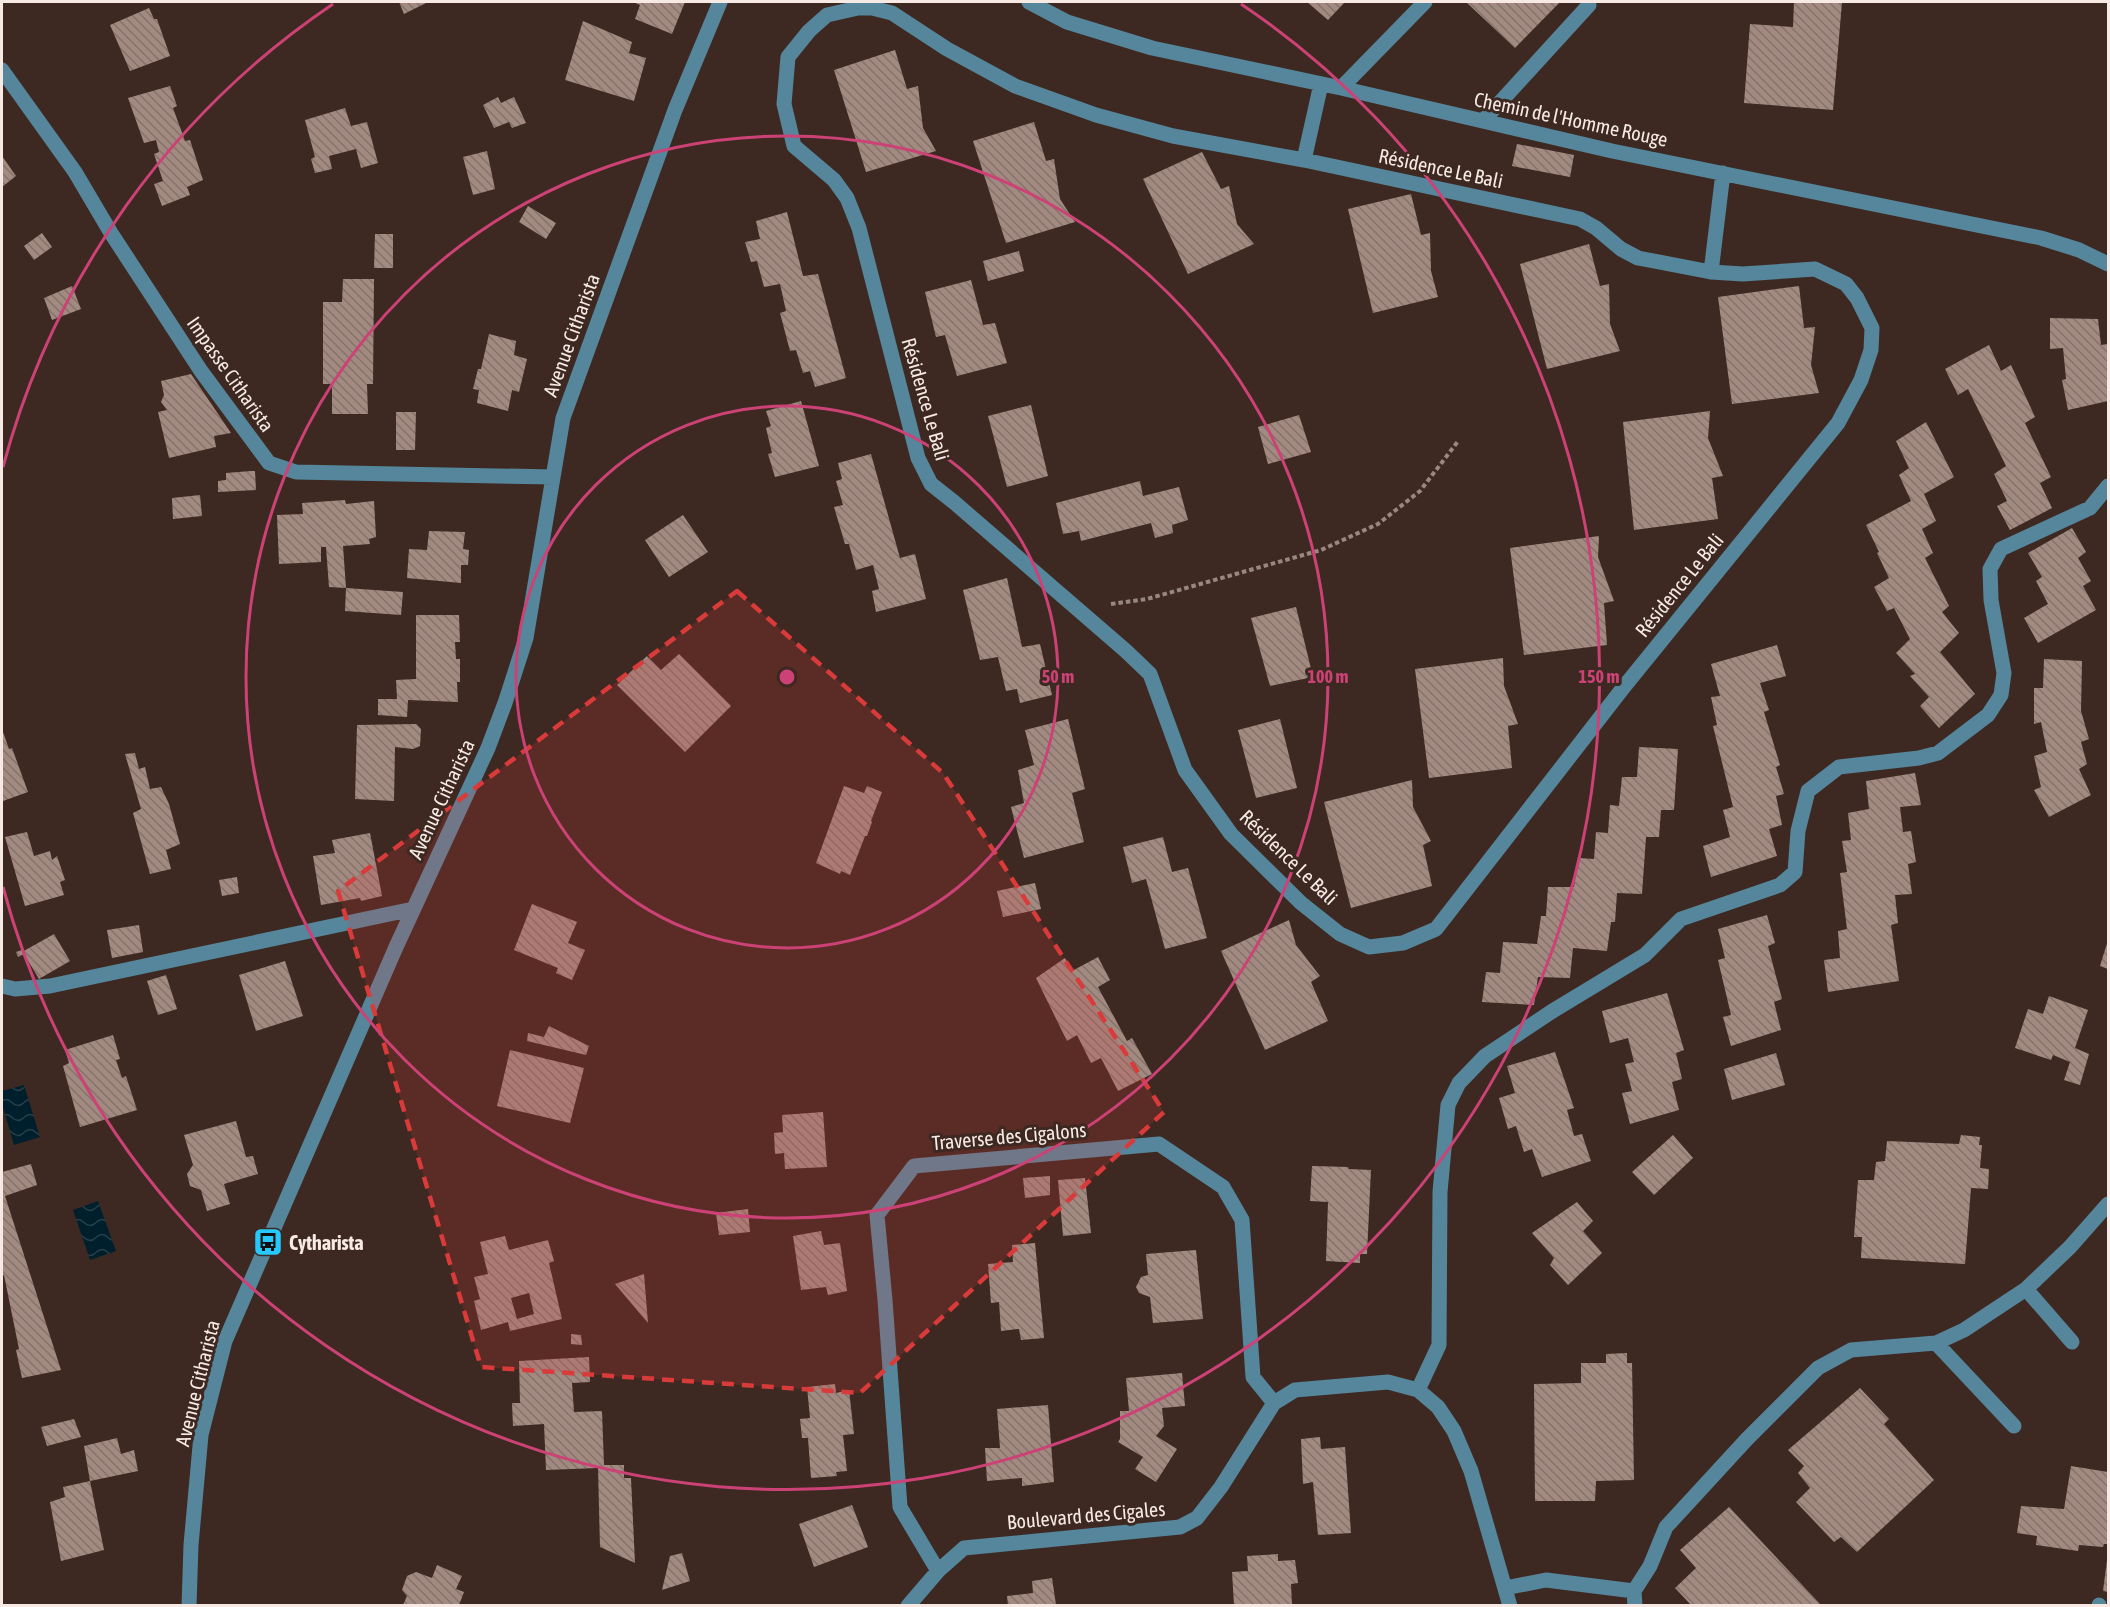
<svg xmlns="http://www.w3.org/2000/svg" width="2110" height="1607" viewBox="0 0 2110 1607" font-family="'Asap Condensed',sans-serif">
<style>
.water{fill:url(#water-waves)}
.building{fill:url(#building-back-hatch);fill-rule:evenodd}
.lines{fill:none;stroke-linecap:round;stroke-linejoin:round}
.path{stroke:#998881;stroke-width:4;stroke-dasharray:4.5 3;stroke-linecap:butt}
.minor{stroke:#55869c;stroke-width:15}
.marked{fill:#d93b3b;fill-opacity:0.2;stroke:#d93b3b;stroke-width:4.5;stroke-dasharray:12 8;stroke-linejoin:round}
.ring{fill:none;stroke:#cd4276;stroke-width:3}
.labels{text-anchor:middle;dominant-baseline:central;stroke-width:6;stroke-linejoin:round;paint-order:stroke}
.street-label{font-size:20px;fill:#f7eae4;stroke:#3d2921}
.poi-label{font-size:20px;font-weight:bold;fill:#f7eae4;stroke:#3d2921;text-anchor:start}
.centre{fill:#cd4276;stroke:#3d2921;stroke-width:3}
.ring-label{font-size:18px;text-anchor:middle;font-weight:bold;fill:#cd4276;stroke:#3d2921;stroke-width:6;stroke-linejoin:round;paint-order:stroke}
</style>
<defs>
<pattern id="water-waves" width="16" height="10" patternUnits="userSpaceOnUse" patternTransform="scale(1.5)"><rect width="16" height="10" fill="#001f2c"/><path d="M0 5q4-4 8 0t8 0" fill="none" stroke="#26404a"/></pattern>
<pattern id="building-back-hatch" width="6" height="6" patternUnits="userSpaceOnUse" patternTransform="scale(1.5)"><rect width="6" height="6" fill="#a38a81"/><path d="M-1 5l2 2M0 0l6 6M5-1l2 2" fill="none" stroke="#84726c"/></pattern>
</defs>
<rect width="100%" height="100%" fill="#3d2921"/>
<path class="water" d="M24 1085 40 1137 14 1145 2 1104V1091Z
M98 1201 116 1251 90 1260 73 1210Z"/>
<path class="building" d="M399 2H428L404 14Z
M633 2H685L672 34 635 19 640 5Z
M1307 2H1345L1328 20Z
M1466 2H1560L1515 48Z
M1794 2H1842L1833 110 1744 103 1750 24 1793 27Z
M149 8 154 19H157L170 56 130 71 110 25Z
M583 21 632 42 629 53 646 58 634 101 565 80Z
M895 50 907 89 918 86 923 128 936 151 866 172 834 70Z
M170 86 177 106 173 108 185 141 190 140 203 180 187 187 190 195 162 206 154 184 163 181 154 154 159 152 156 140 144 143 128 98Z
M498 97 501 103 514 97 526 123 512 128 509 122 494 128 483 105Z
M345 108 351 126 367 122 378 163 361 168 356 149 329 156 332 169 315 173 311 159 315 157 305 120Z
M1034 122 1046 161 1054 159 1060 199 1075 222 1006 243 973 141Z
M1517 144 1574 155 1570 177 1512 166Z
M487 151 495 189 473 195 463 157Z
M1202 152 1221 189 1229 186 1237 224 1254 244 1188 274 1143 179Z
M2 156 16 176 2 187Z
M1411 194 1421 235 1430 233 1431 271 1438 297 1373 313 1348 209Z
M528 206 556 223 546 239 519 222Z
M787 212 803 276 818 274 846 378 815 387 810 371 803 373 796 350 790 351 780 313 786 311 780 284 764 287 757 261 751 262 745 242 760 239 756 221Z
M42 233 52 247 34 260 24 246Z
M375 234H393V268H374Z
M1589 244 1600 286 1609 284 1610 324 1620 351 1547 369 1520 264Z
M1019 251 1024 271 988 281 983 261Z
M343 279H374L373 384H367L368 414H332V384H323V302H342Z
M971 280 983 325 995 323 1007 363 957 376 945 335 936 337 925 292Z
M72 286 81 309 52 320 44 298Z
M1799 286 1804 328 1815 327 1811 365 1819 393 1732 404 1718 297Z
M2050 318 2098 319 2101 345 2108 344V401L2068 410 2062 380 2066 379 2063 348 2050 349Z
M489 334 516 341 514 355 527 359 519 392 512 390 508 411 477 403 479 390 473 389 478 369H481Z
M1989 345 2001 371 2011 365 2035 417 2025 423 2051 477 2040 483 2052 508 2010 530 1997 506 2007 501 1994 474 2006 466 1968 389 1958 395 1945 369Z
M191 374 231 433 214 436 216 447 169 458 158 412 167 410 161 402 164 395 161 381Z
M801 401 819 466 775 477 768 454 772 453 766 428 771 426 766 411Z
M1031 405 1048 476 1007 487 988 416Z
M1710 411 1708 438 1723 476 1712 478 1718 519 1634 530 1623 422Z
M396 412H416L415 450H396Z
M1299 415 1311 452 1268 464 1258 427Z
M1926 422 1954 477 1924 494 1936 521 1922 529 1933 553 1925 558 1949 606 1942 612 1959 633 1940 652 1975 694 1939 728 1920 706 1929 697 1910 676 1915 674 1896 653 1910 639 1894 608 1887 611 1874 587 1889 578 1877 553 1879 552 1866 525 1911 501 1899 475 1909 468 1896 441Z
M871 454 900 558 915 554 926 599 876 612 872 591 879 589 873 565 856 570 849 544H845L834 507 843 505 836 481 842 479 838 463Z
M251 471H255L256 490 218 492V481L226 480V473Z
M1140 481 1143 496 1179 487 1188 520 1172 525 1173 533 1155 538 1151 523 1081 541 1079 531 1063 534 1056 503Z
M200 495 202 516 173 519 172 498Z
M345 500 346 504 374 501 376 537 369 539 370 544 343 546 346 588 329 587 326 547H321V562L279 564 277 515 303 514 302 503Z
M683 515 708 552 669 577 645 540Z
M2072 528 2086 552 2078 558 2091 581 2083 586 2096 610 2038 643 2024 618 2048 604 2036 581 2042 577 2028 553Z
M429 531 465 532 463 549 469 550 468 565H461V583L407 578 409 549 427 550Z
M1599 536 1598 557 1614 601 1604 603 1607 645 1524 655 1510 548Z
M1007 578 1022 647 1040 644 1052 695 1020 703 1017 689 1006 691 998 657 980 660 963 590Z
M346 588 403 592 401 615 345 611Z
M1296 607 1313 677 1270 686 1251 618Z
M416 615H459L460 642H455L456 659H460V682H457L458 702 408 700 407 717 378 715V699H397L396 680 416 679Z
M1777 645 1786 676 1760 683 1769 710 1764 712 1780 765 1776 767 1784 794 1776 796 1782 825 1769 829 1777 856 1711 877 1703 846 1730 837 1723 810 1733 807 1713 726 1717 725 1711 697 1720 696 1711 664Z
M679 654 731 706 685 752 617 685 647 656 661 670Z
M1503 658 1504 686 1518 724 1508 726 1512 768 1429 778 1415 669Z
M2044 659 2082 661 2081 711 2089 739 2081 742 2087 764 2079 769 2091 795 2049 817 2034 790 2041 787 2034 756 2047 752 2041 722 2034 724V688H2043Z
M1068 719 1085 789 1072 793 1084 842 1024 858 1011 807 1024 803 1018 770 1034 765 1025 730Z
M1280 719 1297 788 1256 798 1238 730Z
M416 724 421 729 420 746 413 749 395 747 394 801 355 799 357 725Z
M2 729 9 749 12 748 28 792 3 801 2 795Z
M1639 747 1678 749 1674 810H1661L1659 837H1646L1642 894 1617 893 1615 922H1611L1607 951 1573 948 1570 978 1538 977 1534 1005 1482 1002 1486 972 1500 973 1503 942 1537 944 1541 916H1546L1548 887H1574L1578 858 1594 859 1596 832 1608 833 1610 805 1619 806 1622 777H1637Z
M135 753 139 769 145 767 150 789 161 787 169 804 180 844 166 850 171 869 150 874 133 813 141 809 125 754Z
M1915 773 1921 805 1900 807 1903 832 1911 831 1916 862 1908 864 1912 894 1895 895 1898 923 1891 925 1899 981 1828 992 1824 960 1840 958 1838 931 1847 929 1840 873 1847 872 1842 841 1851 840 1848 813 1869 809 1866 781Z
M1412 780 1413 807 1431 841 1423 845 1432 886 1351 908 1324 802Z
M844 786 864 793 867 786 882 792 871 821 872 822 867 836H865L850 875 841 871 840 874 816 863Z
M27 832 34 856 50 851 52 860 57 856 65 880 60 882 64 895 25 906 5 837Z
M370 833 382 896 361 901 360 898 321 905 313 856 335 853 332 840Z
M1163 837 1172 872 1188 868 1207 938 1165 949 1146 879 1132 883 1123 847Z
M237 877 239 893 222 896 219 880Z
M1035 883 1041 909 1003 917 997 891Z
M532 904 577 922 568 943 585 950 572 980 556 973 558 968 514 950Z
M1767 915 1775 943 1768 946 1782 999 1774 1002 1781 1030 1731 1046 1723 1017 1731 1015 1718 960 1725 958 1718 929Z
M1289 920 1296 945 1320 976 1311 982 1328 1021 1265 1050 1221 951Z
M139 925 143 952 112 958 107 930Z
M54 934 70 961 39 979 24 954 18 957 16 952 22 950V952Z
M2108 940V969L2100 966Z
M1098 957 1110 980 1098 987 1127 1041 1132 1038 1152 1074 1118 1091 1101 1058 1091 1063 1077 1035 1067 1041 1036 978 1065 958 1072 971Z
M285 961 303 1016 256 1031 239 975Z
M166 975 177 1009 158 1015 147 981Z
M1667 993 1684 1050 1676 1053 1682 1079 1672 1082 1679 1110 1630 1124 1622 1093 1632 1091 1625 1064 1634 1062 1628 1038 1610 1043 1602 1011Z
M2049 996 2088 1010 2075 1048 2089 1054 2080 1085 2064 1080 2070 1062 2053 1055 2051 1060 2015 1048 2028 1009 2043 1014Z
M549 1026 589 1046 586 1055 527 1041 528 1033 544 1037Z
M113 1035 120 1059 116 1060 122 1078 126 1076 137 1110 80 1127 63 1066 69 1063 65 1050Z
M510 1050 584 1068 570 1123 497 1106Z
M1555 1052 1574 1108 1567 1110 1574 1136 1582 1134 1591 1161 1542 1177 1532 1149 1524 1152 1516 1126 1508 1129 1499 1098 1515 1093 1507 1066Z
M1776 1053 1785 1085 1732 1100 1724 1069Z
M823 1112 827 1167 785 1169 784 1153 775 1154 774 1133 783 1132 782 1115Z
M236 1121 246 1157 253 1156 258 1174 224 1184 230 1204 207 1211 201 1190 190 1186 187 1174 193 1165 184 1135Z
M1673 1135 1693 1158 1654 1195 1632 1172Z
M1961 1135 1980 1137 1979 1145H1982L1980 1168 1989 1169 1988 1189 1971 1188 1965 1264 1861 1258 1862 1237H1854L1858 1180H1874L1876 1162 1885 1161 1887 1141 1959 1144Z
M31 1164 37 1185 5 1196 61 1370 22 1378 16 1350 19 1349 4 1275 2 1276V1172Z
M1312 1166 1348 1167 1349 1169 1371 1170 1367 1254H1360V1263L1326 1261 1328 1202 1310 1201Z
M1050 1176V1195L1025 1198 1023 1178Z
M1085 1178 1091 1233 1063 1236 1058 1180Z
M1577 1202 1593 1221 1583 1231 1602 1253 1568 1285 1550 1265 1554 1258 1532 1233Z
M748 1209 750 1232 719 1235 716 1213Z
M821 1231 824 1245 840 1243 847 1291 828 1295 826 1287 801 1290 793 1236Z
M505 1236 509 1250 548 1240 554 1261 549 1263 562 1319 510 1331 508 1322 481 1330 474 1301 480 1299 474 1277 488 1274 480 1242ZM529 1293 534 1314 517 1319 511 1298Z
M1035 1243 1044 1338 1021 1340 1019 1329 1001 1331 999 1302 991 1303 988 1264 1013 1262 1012 1245Z
M1196 1250 1203 1319 1153 1323 1150 1297 1139 1293 1136 1287 1141 1277 1148 1275 1146 1254Z
M644 1274 648 1323 615 1284Z
M571 1334 581 1335 582 1345 571 1344Z
M1627 1353V1363H1632L1634 1480 1596 1481 1595 1501H1535L1534 1384 1581 1383V1363H1606V1354Z
M589 1357 590 1382 572 1383 574 1412 602 1411 604 1465H624V1478H631L635 1563 600 1547 598 1468 546 1470 544 1424 513 1426 512 1403H520L519 1361Z
M1182 1373 1185 1406 1162 1408 1164 1426 1156 1436 1177 1449 1156 1482 1135 1469 1143 1457 1118 1442 1120 1439V1411H1129L1126 1378Z
M835 1384 836 1393 849 1390 854 1434 843 1435 847 1471 836 1472 837 1476 811 1478 808 1438H802L800 1419 810 1418 807 1387Z
M1860 1388 1889 1419 1884 1424 1934 1480 1857 1552 1841 1537 1834 1542 1796 1502 1810 1488 1798 1473 1804 1466 1788 1450Z
M1048 1405 1054 1482 1022 1486V1478L987 1481 985 1448H1000L997 1409Z
M74 1419 81 1437 47 1446 41 1427Z
M1320 1437 1321 1449 1345 1447 1351 1533 1318 1535 1313 1482 1303 1484 1301 1439Z
M117 1438 121 1454 134 1450 138 1471 90 1481 84 1446Z
M2071 1466 2108 1472V1544H2104L2103 1547 2079 1545 2078 1551 2036 1545 2037 1536 2017 1533 2021 1506 2064 1509Z
M90 1481 104 1550 61 1561 50 1502 65 1497 63 1487Z
M852 1505 868 1547 814 1567 799 1524Z
M1729 1507 1821 1605H1691L1675 1588 1696 1568 1680 1550Z
M682 1553 690 1581 662 1590 670 1556Z
M1278 1554V1561L1295 1560 1298 1583 1291 1584 1292 1605H1234L1232 1572 1248 1571 1247 1556Z
M2107 1560H2108V1592L2103 1591Z
M437 1565 462 1576 456 1589 464 1592 459 1605H403L407 1596 402 1590 407 1576 416 1572 432 1578Z
M1052 1578 1056 1605H1008L1007 1596 1033 1593 1032 1581Z"/>
<g class="lines">
<path class="path" d="M1111 604 1147 599 1321 550 1378 524 1420 491 1459 440"/>
<path class="minor" d="M1029 2 1067 22 1152 48 1341 88 1612 151 2041 238 2079 250 2108 264
M858 8H872L892 13 947 49 1015 86 1096 115 1173 136 1304 160 1580 219 1596 228 1621 249 1638 258 1711 272 1743 274 1815 269 1846 284 1857 298 1872 328 1871 350 1861 380 1838 423 1623 688 1436 929 1403 943 1369 947 1340 934 1301 903 1231 834 1185 770 1150 674 1126 651 955 503 931 484 918 458 859 228 847 198 834 180 794 146 784 104 788 57 809 31 827 15Z
M2 70 75 172 111 233 201 371 269 463 296 472 553 477
M1341 88 1425 2
M1483 121 1589 5
M1304 160 1321 84
M1711 272 1723 173
M2 986 15 989 50 986 413 909
M2026 1289 2072 1342
M1936 1343 2014 1426
M1418 1390 1439 1345 1440 1192 1448 1105 1459 1083 1485 1056 1551 1012 1645 955 1681 919 1780 885 1795 872 1798 831 1808 791 1839 767 1919 758 1938 753 1988 715 2001 695 2004 673 1991 600 1990 569 2001 549 2090 508 2108 486
M938 1571 900 1507 885 1300 877 1215 914 1166 1159 1144 1223 1187 1242 1220 1253 1377 1274 1403
M1505 1588 1546 1580 1634 1591
M189 1606 191 1545 201 1435 225 1341 396 947 488 748 505 703 526 638 563 418 675 110 720 2
M908 1606 938 1571 964 1548 1180 1527 1197 1518 1221 1487 1274 1403 1295 1390 1388 1382 1418 1390 1438 1407 1454 1431 1471 1471 1510 1606
M1635 1606 1634 1591 1650 1566 1666 1527 1747 1439 1818 1368 1851 1350 1936 1343 1964 1330 2026 1289 2070 1247 2108 1204
M2099 1606V1605"/>
</g>
<path class="marked" d="M737 591 943 773 1164 1112 860 1393 481 1367 338 891Z"/>
<g class="ring">
<circle cx="787" cy="677" r="271"/>
<circle cx="787" cy="677" r="541"/>
<path d="M3 467A812 812 0 0 1 333 4M1241 4A812 812 0 1 1 3 887"/>
</g>
<defs>
<g id="bus-square" transform="scale(1.5)"><rect x="-9" y="-9" width="18" height="18" rx="4" fill="#26c9fe" stroke="#3d2921"/><path d="M-5-6H5V4H4V6H2V4H-2V6H-4V4H-5ZM-3.5-4V0h7V-4ZM-3.5 1.2v1.5H-2V1.2ZM2 1.2v1.5H3.5V1.2Z" fill="#111"/></g>
</defs>
<g fill-rule="evenodd">
<use href="#bus-square" x="268" y="1242"/>
</g>
<g class="labels">
<g class="street-label">
<text transform="translate(1571 119) rotate(12)">Chemin de l'Homme Rouge</text>
<text transform="translate(1441 168) rotate(12)">Résidence Le Bali</text>
<text transform="translate(571 335) rotate(-70)">Avenue Citharista</text>
<text transform="translate(231 374) rotate(55)">Impasse Citharista</text>
<text transform="translate(926 399) rotate(74)">Résidence Le Bali</text>
<text transform="translate(1679 585) rotate(-51)">Résidence Le Bali</text>
<text transform="translate(441 799) rotate(-65)">Avenue Citharista</text>
<text transform="translate(1289 857) rotate(44)">Résidence Le Bali</text>
<text transform="translate(1009 1136) rotate(-5)">Traverse des Cigalons</text>
<text transform="translate(197 1383) rotate(-76)">Avenue Citharista</text>
<text transform="translate(1086 1515) rotate(-5)">Boulevard des Cigales</text>
</g>
<g class="poi-label">
<text x="289" y="1242">Cytharista</text>
</g>
</g>
<circle cx="787" cy="677" r="9" class="centre"/>
<g class="ring-label">
<text x="1058" y="683">50 m</text>
<text x="1328" y="683">100 m</text>
<text x="1599" y="683">150 m</text>
</g>
<rect width="2110" height="1607" fill="none" stroke="#f7eae4" stroke-width="6"/>
</svg>
